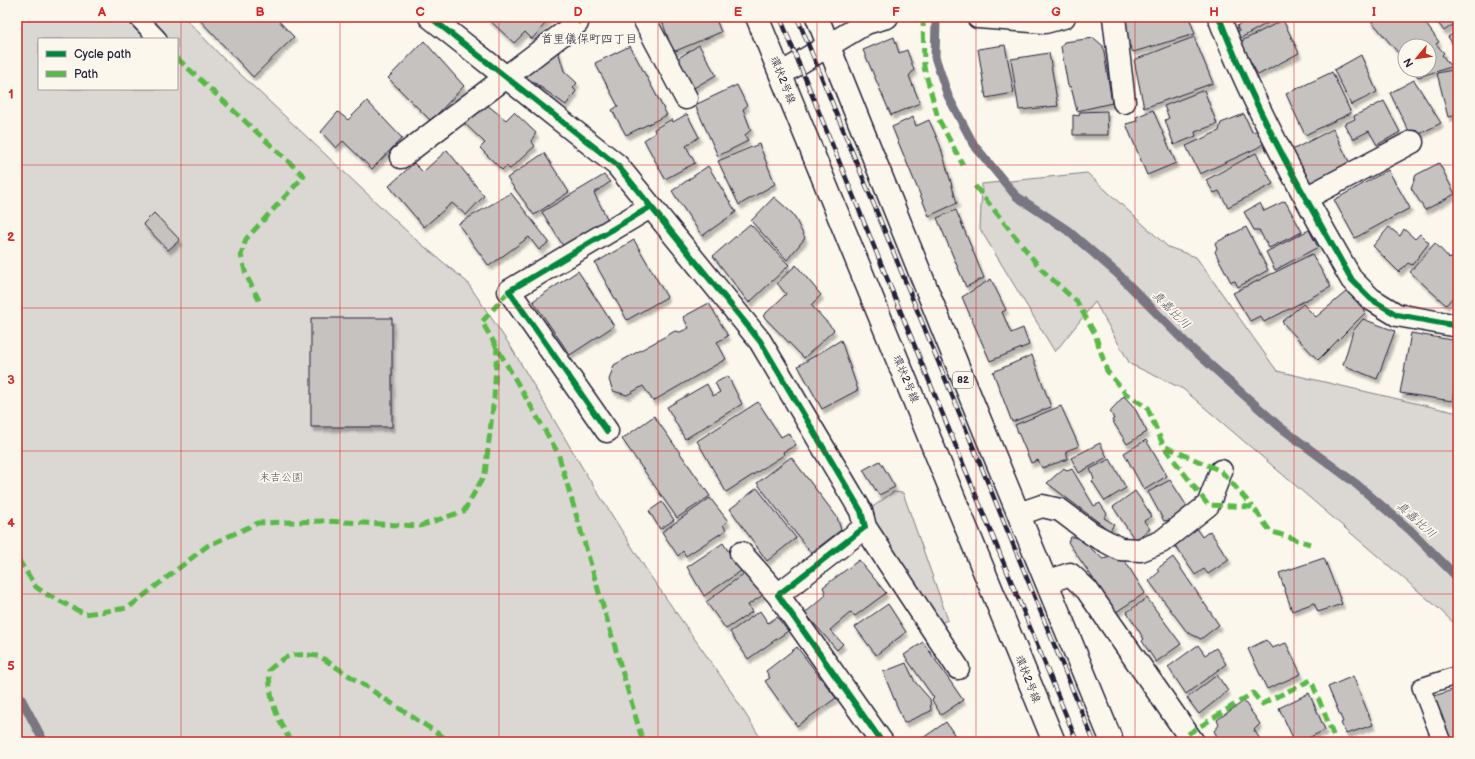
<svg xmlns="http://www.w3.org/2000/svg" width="1475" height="759" viewBox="0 0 1475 759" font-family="'Balsamiq Sans','Klee One',sans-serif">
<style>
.green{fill:#dbd8d3;stroke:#7e7d87;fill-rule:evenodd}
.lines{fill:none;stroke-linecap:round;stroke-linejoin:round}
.stream{stroke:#787681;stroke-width:9}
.building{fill:#c6c2c0;stroke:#22223b;filter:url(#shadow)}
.lane-casing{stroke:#22223b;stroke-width:20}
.street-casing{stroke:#22223b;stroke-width:25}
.primary-casing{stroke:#22223b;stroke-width:25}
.lane{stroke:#fbf7ec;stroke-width:17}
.street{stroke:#fbf7ec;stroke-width:22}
.primary{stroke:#fbf7ec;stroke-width:22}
.rail-casing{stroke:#22223b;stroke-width:4.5}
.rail{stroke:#fbf7ec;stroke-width:3;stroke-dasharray:9;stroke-linecap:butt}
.quiet{stroke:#58b947;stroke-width:5;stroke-dasharray:10 5;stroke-linecap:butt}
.cycleway-casing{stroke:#fbf7ec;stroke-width:8}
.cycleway{stroke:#00873e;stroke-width:6}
.grid{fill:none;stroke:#d62828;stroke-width:1;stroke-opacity:0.55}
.labels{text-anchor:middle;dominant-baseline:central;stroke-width:3.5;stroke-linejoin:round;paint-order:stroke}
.shield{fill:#fbf7ec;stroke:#636270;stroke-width:1}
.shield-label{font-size:10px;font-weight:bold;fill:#22223b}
.street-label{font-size:11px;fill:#22223b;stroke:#fbf7ec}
.park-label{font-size:11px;fill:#505061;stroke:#fbf7ec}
.neighbourhood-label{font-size:12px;fill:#22223b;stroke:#fbf7ec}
.water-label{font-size:12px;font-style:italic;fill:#545364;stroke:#fbf7ec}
.neatline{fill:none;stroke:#d62828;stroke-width:1.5}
.grid-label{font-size:13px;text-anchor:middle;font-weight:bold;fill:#d62828}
</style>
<defs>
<filter id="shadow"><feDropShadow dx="2.5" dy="4.5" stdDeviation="1" flood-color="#0004"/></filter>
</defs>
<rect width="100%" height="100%" fill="#fbf7ec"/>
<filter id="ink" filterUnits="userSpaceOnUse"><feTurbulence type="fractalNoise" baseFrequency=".025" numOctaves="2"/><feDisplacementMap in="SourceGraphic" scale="8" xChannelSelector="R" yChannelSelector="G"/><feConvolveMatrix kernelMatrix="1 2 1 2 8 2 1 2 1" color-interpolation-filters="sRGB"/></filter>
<g filter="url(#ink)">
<path class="green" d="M17 17H184L221 56 414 238 467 282 511 347 586 474 649 574 727 685 763 742H17ZM39 39H177V89H39Z
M1087 173 1168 247 1196 257 1277 371 1458 413V627L1437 607 1183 389 1130 364 1095 302 1055 352 980 229 982 184Z
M893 492 903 493 948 620 938 624 873 525 870 509Z"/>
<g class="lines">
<path class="stream" d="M938 17 936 22 935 57 948 96 974 145 1016 196 1067 230 1118 274 1189 346 1280 427 1355 483 1410 530 1458 578
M17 691 44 742"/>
</g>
<path class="building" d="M197 17H275L294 37 253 77Z
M486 17H551L532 39 525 32 514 43Z
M672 17H715L721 32 673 52 662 21Z
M1121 17H1189L1195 34 1133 52 1129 44 1124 46Z
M1246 17H1278L1239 39 1235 34 1239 31 1237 26 1247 18Z
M1368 17H1421L1439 42 1436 44 1444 53 1442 55 1451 67 1418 77 1413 70H1429V46H1405V61Z
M1434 17H1458V21L1444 31Z
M1283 20 1299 53 1258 75 1240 42Z
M1458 30V51L1448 37Z
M894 37 899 53 907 50 914 70 909 76 920 103 891 115 863 50Z
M1194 37 1213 83 1144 108 1134 60Z
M1094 38 1103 46 1112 103 1077 111 1071 87 1068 86 1061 47 1064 42Z
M424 41 464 86 431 121 388 78Z
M556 44 564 71 577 83 573 88 576 91 566 105 522 74Z
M699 45 716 75 692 89 677 59Z
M1005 45 1014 93 986 98 978 49Z
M630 46 667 115 626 135 612 110 618 106 595 63Z
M1049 53 1058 106 1019 110 1011 59Z
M1361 55 1377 92 1351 105 1334 70Z
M1458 69V115L1448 117 1437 73Z
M1332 72 1351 113 1305 135 1286 94Z
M1414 80 1441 123 1412 138 1390 93Z
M737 85 747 106 743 109 751 130 745 135 748 141 718 156 695 105Z
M1204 90 1217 124 1195 132 1196 136 1174 145 1165 120 1169 118 1164 106Z
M481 100 506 120 514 112 536 133 531 141 535 146 510 169 506 166 502 170 480 148 485 143 460 119Z
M367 101 402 138 372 169 343 141 336 148 321 132 338 112 348 120Z
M1384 101 1400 132 1377 145 1369 131 1353 139 1344 124 1355 119 1354 116Z
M1153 110 1176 163 1147 175 1126 124 1137 121 1136 117Z
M1107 111 1108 135H1073V115L1079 116 1080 112Z
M687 114 699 137 686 146 695 163 665 179 644 140 655 133 654 129 672 119 673 122Z
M1244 114 1252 132 1260 130 1266 142 1257 148 1200 174 1186 146 1219 131 1221 123Z
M913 117 916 126 929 120 940 145 957 203 929 216 892 127Z
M1333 129 1352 168 1310 189 1290 151Z
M759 144 775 184 739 205 718 161Z
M447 150 484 196 466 215 452 203 424 227 389 186 414 163 423 172Z
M544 153 569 192 534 215 507 178Z
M1256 153 1273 184 1228 207 1219 191 1214 193 1206 180Z
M1439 163 1455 194 1425 210 1411 188 1416 175Z
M708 166 736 212 702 236 672 191Z
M1388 170 1410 208 1355 238 1334 200Z
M604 175 610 182 594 193 610 224 565 249 542 212Z
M511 193 549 242 539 250 529 237 489 266 458 224Z
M774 197 793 214 805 238 787 260 751 221Z
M1285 201 1302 232 1269 248 1259 230H1254L1244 212 1260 203 1264 211Z
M956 210 984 278 966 287 937 218Z
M154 213 180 240 168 250 143 224Z
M750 224 789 265 749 303 713 256Z
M1246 227 1268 270 1238 287 1235 281 1231 282 1215 252 1217 248 1215 243Z
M1389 227 1400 236 1404 229 1415 239 1420 234 1429 243 1412 265 1408 263 1399 272 1373 246Z
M1309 230 1318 247 1275 270 1266 252Z
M634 240 667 297 627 320 595 263Z
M1435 243 1450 259 1458 251V300L1453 297 1446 305 1410 272Z
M1312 254 1331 287 1264 322 1260 316 1250 321 1233 293Z
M796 265 821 295 811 305 834 330 804 358 763 316 786 294 777 283Z
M578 271 614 326 570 355 533 301Z
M991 279 1006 310 1002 312 1011 333 1023 328 1029 345 990 361 962 297Z
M1347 291 1366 312 1318 360 1282 322 1303 304 1316 317Z
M709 303 728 336 717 342 726 359 653 401 643 386 627 395 613 391 609 380 614 365 675 331 680 332 689 328 683 317Z
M311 318H392V427H311Z
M1363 319 1395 331 1377 379 1343 365 1353 331Z
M1411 333 1458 341V372L1452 401 1400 393Z
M841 340 858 390 822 409 798 366Z
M1032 355 1051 407 1012 422 993 372Z
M728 376 742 404 685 439 667 407 707 384 713 396 720 392 715 383Z
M1124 396 1134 407 1147 432 1127 444 1112 420 1114 419 1110 411Z
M758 402 781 437 788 433 796 445 783 452 784 455 726 492 697 441Z
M1061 406 1079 446 1066 451 1068 459 1042 468 1038 460 1031 463 1015 425Z
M654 416 710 496 677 518 622 439Z
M1146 440 1167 476 1144 490 1124 453Z
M1100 443 1107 457 1079 473 1071 458Z
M791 457 837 517 841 530 811 553 757 483Z
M1110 459 1126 488 1105 501 1092 481 1094 479 1090 469Z
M880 461 895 487 879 495 863 470Z
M1064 468 1067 471 1072 469 1094 506 1100 503 1107 514 1104 518 1114 524 1110 531 1047 483Z
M1170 480 1188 508 1173 525 1169 520 1164 521 1148 492Z
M757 488 796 538 767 561 730 509Z
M1135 491 1152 516 1144 521 1150 529 1135 540 1113 507Z
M710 498 728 521 723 525 726 530 686 556 683 551 678 556 662 532Z
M662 502 674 520 660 529 649 511Z
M1196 528 1202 537 1210 531 1229 560 1208 574 1204 569 1195 575 1172 541Z
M1071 537H1078L1103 559 1111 557 1125 561 1145 593 1116 612 1068 542Z
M723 543 741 571 704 596 687 567Z
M1173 557 1219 625 1201 639 1187 632 1149 581 1159 572 1157 569Z
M1324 558 1342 604 1318 612 1314 603 1292 611 1279 573Z
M859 560 886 593 855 616 851 612 830 630 843 644 837 650 805 613 826 595 823 587Z
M746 572 763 595 748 605 752 612 726 629 706 602Z
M1147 598 1181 644 1156 662 1142 641 1144 639 1127 612Z
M888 604 906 632 876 655 855 627Z
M760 611 768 623 777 617 788 631 748 659 730 632Z
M1266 640 1272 648 1286 643 1301 674 1267 689 1248 649Z
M923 642 963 700 941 715 932 700 934 698 904 655Z
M1198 645 1205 655 1216 648 1226 664 1186 694 1168 667Z
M797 647 836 698 797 726 765 681 770 678 766 671Z
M906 663 915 682 930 699 931 711 904 723 883 672Z
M1217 675 1228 691 1199 714 1187 698Z
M1353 676 1373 725 1346 734 1341 723 1343 722 1328 687Z
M1458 688V742L1456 739 1449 742 1434 696Z
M1309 693 1325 730 1300 742H1295L1279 708Z
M1244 701 1260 724 1254 730 1262 742H1220L1214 731 1219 725 1217 720Z
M946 722 959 742H917Z
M1178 736 1183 742H1170Z"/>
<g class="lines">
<g class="lane-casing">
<path id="lane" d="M137 17 158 39
M1442 742 1421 687 1458 675"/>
</g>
<g class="street-casing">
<path id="street" d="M430 17 617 165 760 341 861 511 865 527 778 595 882 742
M643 17 686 98
M978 17 1045 22 1064 17
M1114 17 1124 102
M1219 17C1254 108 1303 195 1352 280L1371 299 1397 315 1458 326
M781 74 866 23 887 17
M401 157 577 23
M1306 198 1412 142
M607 431 509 291 650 207
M1019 514 1042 506 1060 510 1092 534 1120 549 1141 550 1161 542 1208 505 1221 471
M865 527 958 668
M741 553 778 595
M1047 582 1070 574 1087 590 1193 742"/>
</g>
<g class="primary-casing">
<path id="primary" d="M757 17 1054 742
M817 17 952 352 1112 742"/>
</g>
<use href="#lane" class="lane"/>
<use href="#street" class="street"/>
<use href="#primary" class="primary"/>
<g class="rail-casing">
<path id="rail" d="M780 17 1077 742
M797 17 1094 742"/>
</g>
<use href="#rail" class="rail"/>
<path class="quiet" d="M923 17 924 67 938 118 963 165
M577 23 586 17
M177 58 304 176 246 239 241 255 246 275 261 304
M975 186 1041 269 1077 302 1095 334 1107 371 1126 394 1147 407 1164 447 1208 505 1253 507 1270 531 1310 544
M509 291 482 322 558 453 643 742
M1166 447 1221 471 1253 507
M17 561 20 562 36 587 46 594 85 614 128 608 207 546 258 523 324 521 420 526 464 511 485 474 494 398 497 347
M1188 734 1253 693 1262 704 1311 680 1336 742
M291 742C275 714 270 702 269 670 289 652 293 654 319 656L451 742"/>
<g class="cycleway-casing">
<path id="cycleway" d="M430 17 617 165 760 341 861 511 865 527 778 595 882 742
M1219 17C1254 108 1303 195 1352 280L1371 299 1397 315 1458 326
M607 431 509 291 650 207"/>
</g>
<use href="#cycleway" class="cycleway"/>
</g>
</g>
<path class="grid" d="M181 17V742M340 17V742M499 17V742M658 17V742M817 17V742M976 17V742M1135 17V742M1294 17V742M17 165H1458M17 308H1458M17 451H1458M17 594H1458"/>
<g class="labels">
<rect class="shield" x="953" y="372" width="20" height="16" rx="3"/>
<g class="shield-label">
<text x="963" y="380">82</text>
</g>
<g class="street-label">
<text transform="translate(783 80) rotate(68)">環状2号線</text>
<text transform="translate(906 379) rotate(67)">環状2号線</text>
<text transform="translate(1028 679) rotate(68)">環状2号線</text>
</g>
<g class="park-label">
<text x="281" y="477">末吉公園</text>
</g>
<g class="neighbourhood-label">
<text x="589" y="39">首里儀保町四丁目</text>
</g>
<g class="water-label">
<text transform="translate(1171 310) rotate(45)">真嘉比川</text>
<text transform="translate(1416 520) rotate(42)">真嘉比川</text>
</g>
</g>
<rect width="1475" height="759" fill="none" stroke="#fbf7ec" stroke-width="44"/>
<rect x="38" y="38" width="140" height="52" fill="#fbf7ec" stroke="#a4a2a5"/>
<rect x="46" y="51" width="20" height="6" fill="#00873e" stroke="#a4a2a5"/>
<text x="74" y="58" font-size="12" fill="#22223b">Cycle path</text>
<rect x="46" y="71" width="20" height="6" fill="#58b947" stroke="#a4a2a5"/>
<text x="74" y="78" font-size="12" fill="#22223b">Path</text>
<g transform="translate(1417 58) rotate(241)"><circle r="19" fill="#fbf7ec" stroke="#a4a2a5"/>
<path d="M0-3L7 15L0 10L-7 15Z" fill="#c8321e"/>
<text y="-6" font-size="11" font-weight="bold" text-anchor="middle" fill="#22223b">N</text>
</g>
<rect x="22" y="22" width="1431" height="715" class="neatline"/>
<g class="grid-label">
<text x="102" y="16">A</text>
<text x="260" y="16">B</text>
<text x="420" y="16">C</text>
<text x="578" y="16">D</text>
<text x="738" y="16">E</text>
<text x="896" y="16">F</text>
<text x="1056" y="16">G</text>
<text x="1214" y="16">H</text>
<text x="1374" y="16">I</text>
<text x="11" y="98">1</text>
<text x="11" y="241">2</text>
<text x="11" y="384">3</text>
<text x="11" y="527">4</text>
<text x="11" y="670">5</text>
</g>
</svg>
